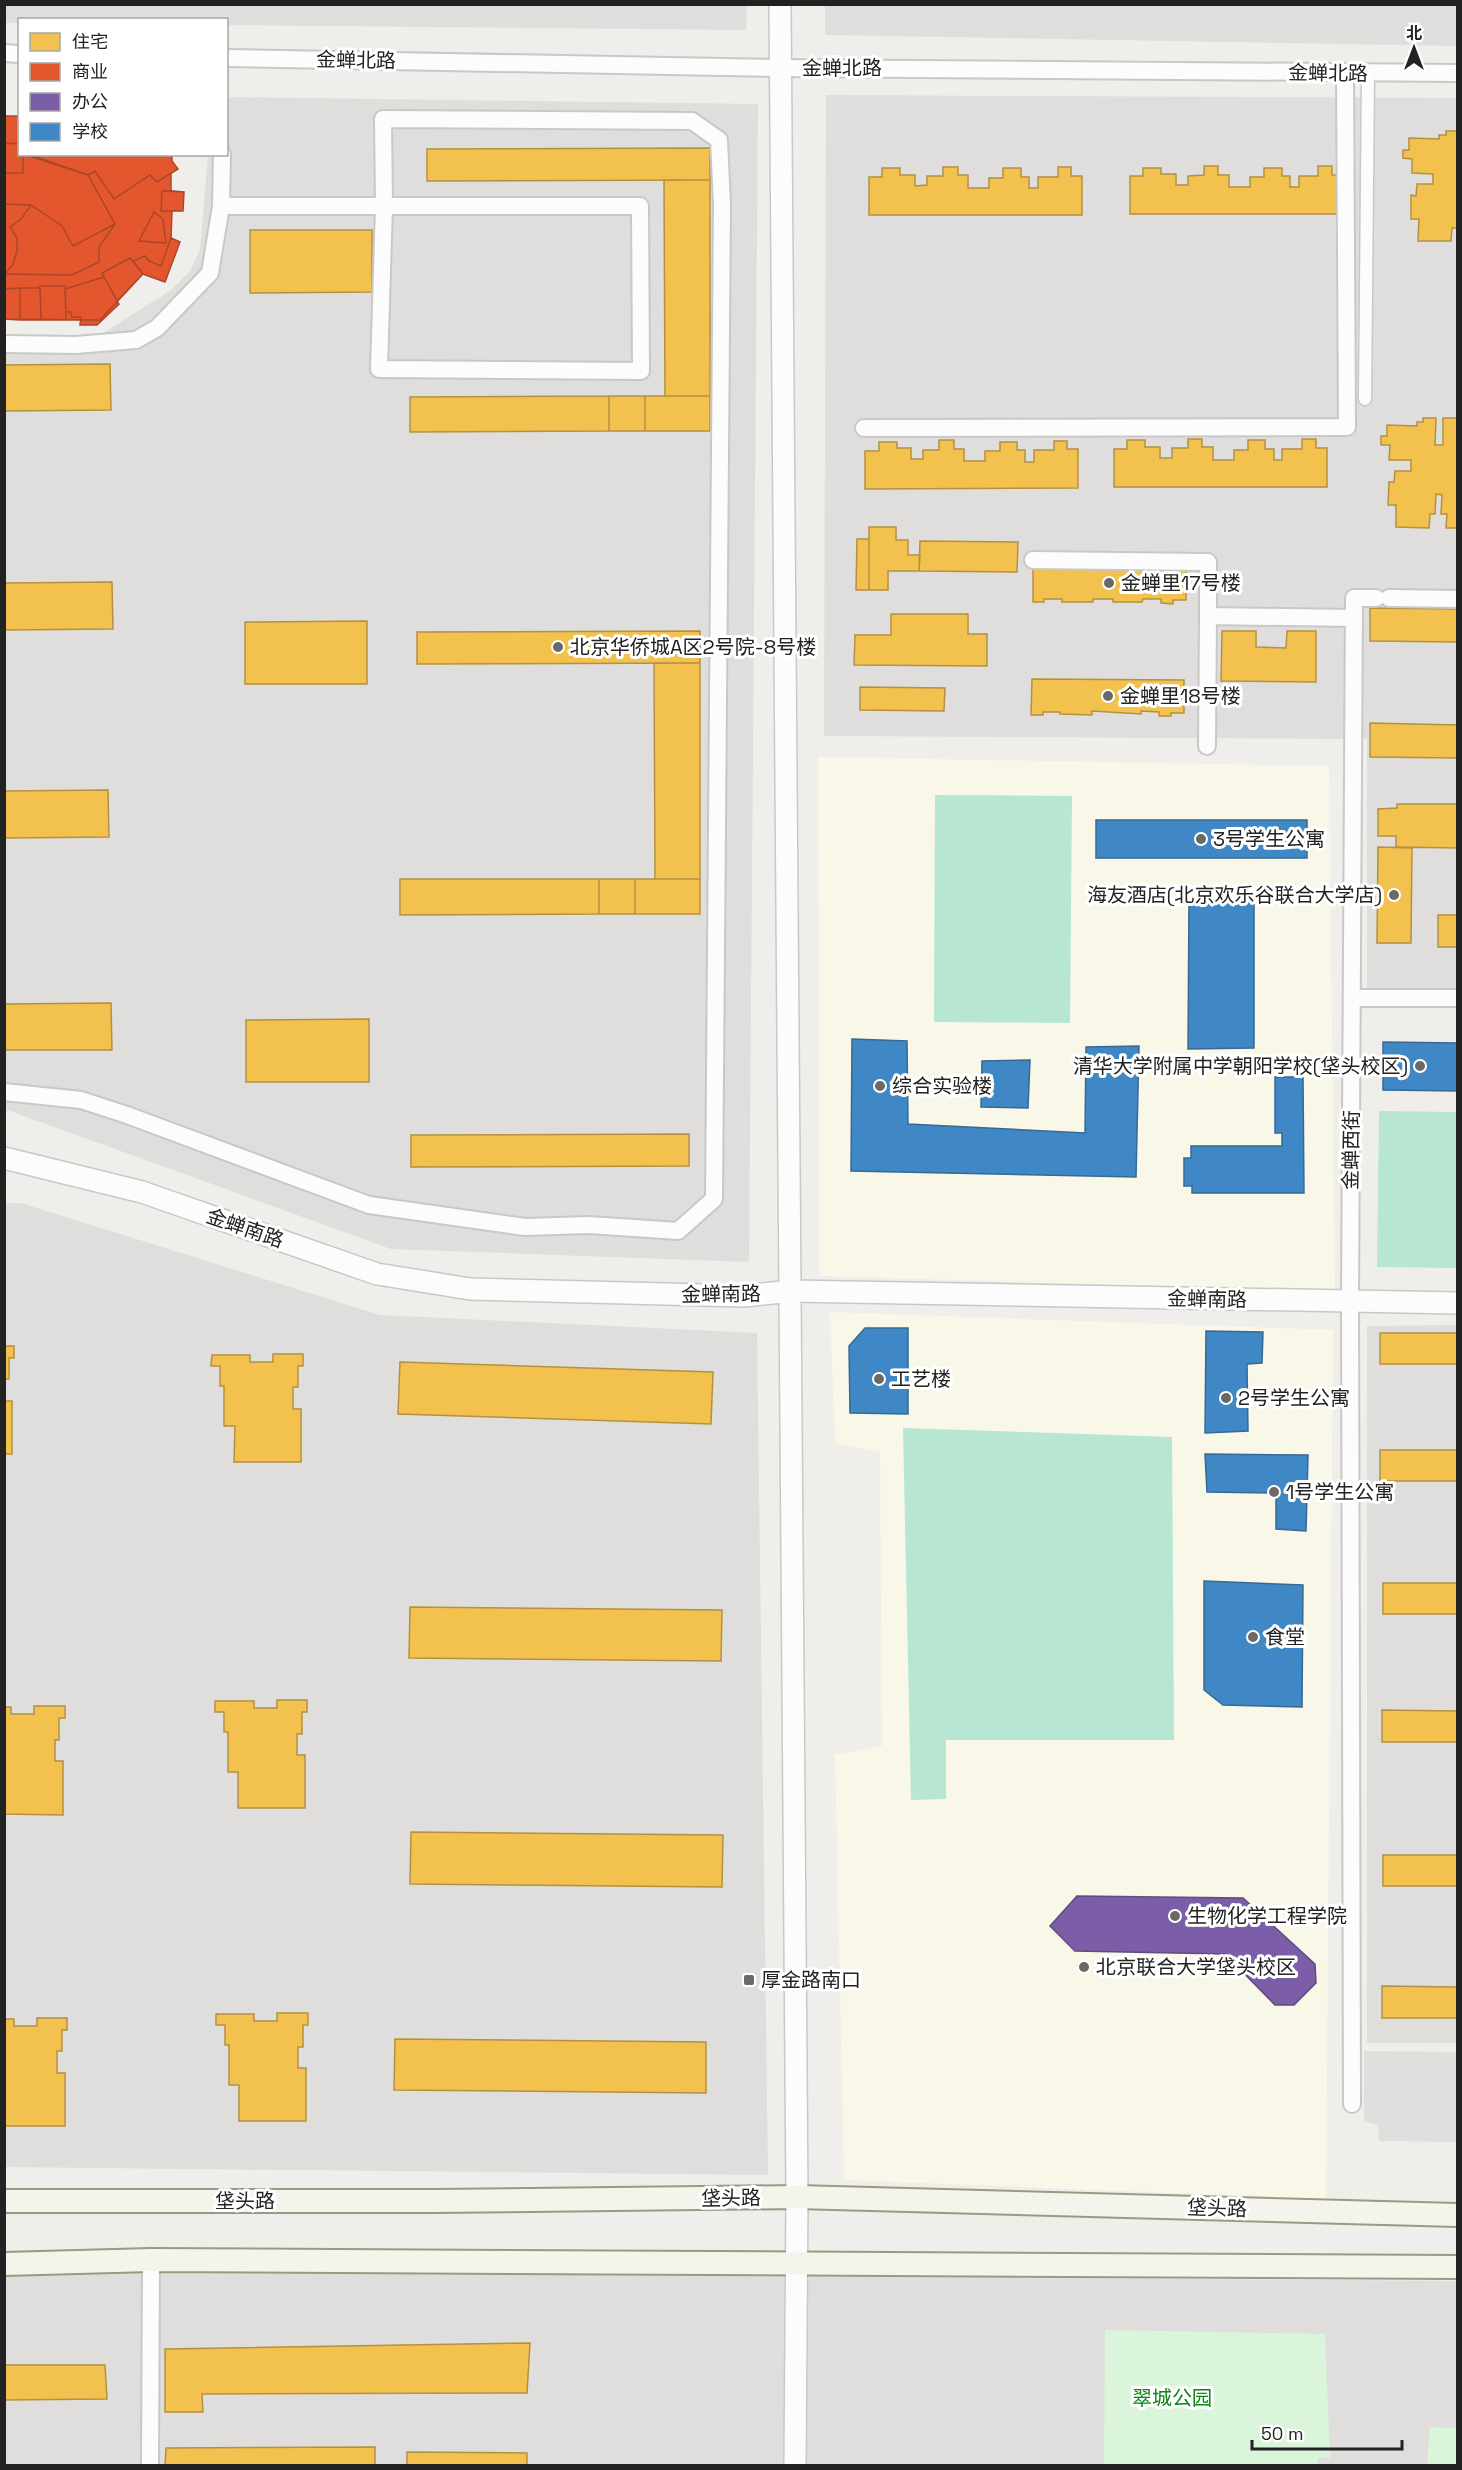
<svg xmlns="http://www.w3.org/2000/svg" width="1462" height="2470" viewBox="0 0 1462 2470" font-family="'Space Grotesk','Noto Sans SC',sans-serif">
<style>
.residential{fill:#dfdedc}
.education{fill:#f8f7e8}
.park{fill:#daf5da}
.pitch{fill:#b7e6d2}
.parking{fill:#e0dfde}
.homes{fill:#f2c14e;stroke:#b49141;stroke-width:1.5}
.shops{fill:#e4572e;stroke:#aa472a;stroke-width:1.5}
.offices{fill:#7b5ea7;stroke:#604c7f;stroke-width:1.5}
.schools{fill:#3f88c5;stroke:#366994;stroke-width:1.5}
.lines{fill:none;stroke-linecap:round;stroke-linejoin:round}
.pedestrian-casing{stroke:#c9c8c7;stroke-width:15}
.minor-casing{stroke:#c9c8c7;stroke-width:20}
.tertiary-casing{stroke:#c9c8c7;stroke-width:24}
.secondary-casing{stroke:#999a82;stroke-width:26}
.pedestrian{stroke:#fdfcfc;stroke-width:12}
.minor{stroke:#fdfcfc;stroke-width:16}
.tertiary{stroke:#fdfcfc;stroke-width:21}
.secondary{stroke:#f4f4ed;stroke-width:22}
.poi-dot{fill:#6a6968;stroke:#fff;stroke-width:2}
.labels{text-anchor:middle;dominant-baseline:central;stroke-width:6;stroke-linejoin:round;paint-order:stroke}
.street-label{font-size:20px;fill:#222;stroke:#fff}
.poi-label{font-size:20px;fill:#222;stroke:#fff;text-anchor:start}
.park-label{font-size:20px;fill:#0c8416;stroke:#fff}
</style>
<rect width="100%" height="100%" fill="#f0eeeb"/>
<path class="residential" d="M5 4H747L746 30 227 25 226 20H20L19 23H5Z
M825 5H1457V46L825 35Z
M826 95 1457 98V989H1367V739L824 736Z
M227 97 758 104 749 1262 391 1249 10 1111H5L4 335H100L171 290 190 271 200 249 208 155 226 154Z
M5 1203H21L380 1315 757 1333 768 2175 5 2167Z
M1457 1325V2043H1367V1326Z
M4 2270 1457 2281V2465H5Z"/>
<path class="education" d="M818 757 1329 766 1335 1291 819 1276Z
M830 1312 1333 1330 1326 2199 844 2180 835 1755 882 1746 880 1452 835 1444Z"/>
<path class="park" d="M1105 2330 1325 2334 1330 2458H1318V2466L1104 2465Z
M1430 2427 1457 2428V2465H1427Z"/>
<path class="pitch" d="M935 795 1072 796 1070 1023 934 1022Z
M1379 1111 1457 1112V1268L1377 1267Z
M903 1428 1172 1437 1174 1740H946V1799L911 1800Z"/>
<path class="parking" d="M1457 4V9L1272 6V5Z
M1387 774H1457V798H1387Z
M1364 2051 1457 2052V2142L1379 2141 1378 2125 1364 2121Z"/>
<path class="homes" d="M1446 131H1458L1457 228H1452L1451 241H1418L1419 219H1411V195L1416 196 1417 184H1433V174L1412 173V159L1403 158V150H1409V138L1439 139V135H1446Z
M710 148V180L427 181V149Z
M1204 166H1218V175H1229V187H1250V177H1264V168H1282V176H1290V187H1299V176H1318V166H1332V175H1343V214H1130V176H1143V168H1161V174H1176V185H1188V176L1204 175Z
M943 167H958V175H968V188H989V178H1003V168H1021V177H1029V188H1038V177H1058V167H1071V176H1082V215H869V177H882V168H900V175H915V186L927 185V176H943Z
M664 180H710V396H665Z
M250 230H372V292L250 293Z
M110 364 111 410 4 411V365Z
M609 396V431L410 432V397Z
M609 396H645V431H609Z
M645 396H710V431H645Z
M1423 418H1436L1435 445H1443V418H1457L1458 528H1446L1447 514H1441L1442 495 1436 494 1435 514H1430L1429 528 1396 527V505H1388L1389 482H1394L1395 471H1411V460H1389L1390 445H1381V436H1387V425L1417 426V422H1423Z
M1188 439H1202V447H1213V460H1234V450H1248V440H1265V449H1274V460H1282V449H1302V439H1316V448H1327V487H1114V449H1127V440H1145V447H1160V458H1172V448H1188Z
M939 440H954V449H964V461H985V451H1000V442H1017V450H1025V462H1034V450H1054V441H1067V449H1078V488L865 489V451H879V442H897V448H911V459H923V450H939Z
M869 527H896V540H908V555H920L919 571H888V590H869Z
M857 539H869V590H856Z
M920 541 1018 542 1017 572 919 571Z
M1033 566 1186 567V600H1173V604L1161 603V599H1143L1142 602H1113V599H1093V602H1062V599H1044V602H1033Z
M112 582 113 629 4 630V583Z
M1370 608 1458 609V642L1370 641Z
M891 614H968V634H987V666L854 665 855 635H891Z
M367 621V684H245V622Z
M700 631V663L417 664V632Z
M1222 631H1256V647L1286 648 1287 631H1316V682L1221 681Z
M654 663H700V879H655Z
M1032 679 1184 680V713H1171V716H1159V712L1141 711V714L1092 711V715L1060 714V712H1043V715H1031Z
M860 687 945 688 944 711 860 710Z
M1370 723 1458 725V758L1370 757Z
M108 790 109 837 4 838V791Z
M1397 804H1458V848L1396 847V836H1378V809L1397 808Z
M1378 847 1412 848 1411 943H1377Z
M400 879H599V914L400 915Z
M599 879H635V914H599Z
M635 879H700V914H635Z
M1438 915H1458V947H1438Z
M111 1003 112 1050H4V1004Z
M369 1019V1082H246V1020Z
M689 1134V1166L411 1167V1135Z
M1380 1333H1458V1364H1380Z
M4 1346H14V1358H9V1379H5L4 1389Z
M273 1354H303V1366H298V1387H293V1409H301V1462H234L235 1426H224V1386H220V1366H211L212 1355H250V1362H273Z
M400 1362 713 1372 711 1424 398 1414Z
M4 1401H12V1454H4Z
M1380 1450H1458V1481H1380Z
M1383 1583H1458V1614H1383Z
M410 1607 722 1610 721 1661 409 1658Z
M277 1700H307V1712H302V1734H297V1755H305V1808H238V1772H228V1732H224V1712H215V1701H254V1708H277Z
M34 1706H65V1718H59V1740H55V1761H63V1815L4 1814V1707H11V1714H34Z
M1382 1710 1458 1711V1742H1382Z
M411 1832 723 1835 722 1887 410 1884Z
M1383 1855H1458V1886H1383Z
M1382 1986 1458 1987V2018H1382Z
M277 2013H308V2025H303V2047H298V2068H306V2121H239V2085H229V2045H225V2025H216V2014H254V2021H277Z
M37 2018H67V2030H62V2051H57V2073H65V2126H4V2019H14V2026H37Z
M395 2039 706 2042V2093L394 2090Z
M530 2343 527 2393 202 2394 203 2412H165V2349Z
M4 2365H105L107 2399 4 2400Z
M375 2447V2466H165L166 2448Z
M407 2452 527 2453V2466H407Z"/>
<path class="shops" d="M4 116H20V144L4 143Z
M4 143 20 144V154H23V173H4Z
M23 154 88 175 115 224 73 246 62 226 31 205 4 204V173H23Z
M28 154H172V161L178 169 157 182 150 175 114 199 95 171 88 175Z
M95 171 114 199 150 175 157 182 171 173V191L184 192 183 211H172L171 238 180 242 165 282 143 274 100 320 4 319V274L72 275 99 262V247L115 224 88 175Z
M162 191 184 192 183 211H161Z
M4 204 31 205 21 219 10 227 17 238V251L13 264 5 274Z
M31 205 62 226 73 246 115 224 99 247V262L72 275 5 274 13 264 17 251V238L10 227 21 219Z
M154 212 163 219 166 243 139 241Z
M171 238 180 242 165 282 143 274 133 261 145 256 149 261 161 266Z
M130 258 143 274 117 301 102 273Z
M104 277 119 304 97 325H80L81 317H72L71 312H66L65 289Z
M40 286H65L66 320H41Z
M20 288V320L4 319V289Z
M20 288H40L41 320H20Z"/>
<path class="offices" d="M1077 1896 1243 1898 1315 1964 1316 1983 1294 2005H1275L1225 1954 1075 1951 1050 1926Z"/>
<path class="schools" d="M1096 820H1307V858H1096Z
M1189 901H1254V1048L1188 1049Z
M852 1039 907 1041 908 1124 1085 1133 1086 1047 1139 1046 1136 1177 851 1171Z
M1383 1042 1458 1043V1091L1383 1090Z
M1030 1060 1028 1108 981 1107 982 1061Z
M1275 1077H1303L1304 1193H1192V1186H1184V1158H1191V1146H1282V1133H1275Z
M865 1328H908V1414L850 1413 849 1346Z
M1206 1331 1263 1332 1262 1363 1247 1364 1248 1431 1205 1433Z
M1205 1454 1308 1455 1306 1531 1276 1529V1493L1207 1492Z
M1204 1581 1303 1585 1302 1707 1223 1705 1204 1690Z"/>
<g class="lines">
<g class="pedestrian-casing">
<path id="pedestrian" d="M1365 399 1368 74"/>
</g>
<g class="minor-casing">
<path id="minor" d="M4 53 20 54
M226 58 780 68 1458 73
M221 206 222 154
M4 344 76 345 136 340 157 328 210 273 221 206H640L641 371 379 369 384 206 383 119 692 121 719 140 722 204 714 1199 678 1231 589 1225 525 1227 369 1205 127 1115 81 1100 4 1092
M864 428 1347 427 1345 73
M1033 560 1208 562V616
M1389 598 1458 599
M1207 746 1208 616 1354 618
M1353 998H1458
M1352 2104 1350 1302 1354 598H1376
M150 2466 151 2260"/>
</g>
<g class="tertiary-casing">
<path id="tertiary" d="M780 4 797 2197 795 2466
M4 1158 142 1192 377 1274 470 1289 744 1296 791 1291 1458 1303"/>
</g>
<g class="secondary-casing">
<path id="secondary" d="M4 2201H432L797 2197 1458 2215
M4 2264 151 2260 1458 2267"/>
</g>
<use href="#pedestrian" class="pedestrian"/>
<use href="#minor" class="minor"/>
<use href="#tertiary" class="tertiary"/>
<use href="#secondary" class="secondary"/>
</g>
<g class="poi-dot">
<circle cx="1109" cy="583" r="6"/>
<circle cx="558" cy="647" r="6"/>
<circle cx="1108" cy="696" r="6"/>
<circle cx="1201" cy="839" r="6"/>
<circle cx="1394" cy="895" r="6"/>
<circle cx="1420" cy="1066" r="6"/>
<circle cx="880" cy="1086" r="6"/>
<circle cx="879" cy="1379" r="6"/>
<circle cx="1226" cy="1398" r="6"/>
<circle cx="1274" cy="1492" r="6"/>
<circle cx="1253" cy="1637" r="6"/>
<circle cx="1175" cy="1916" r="6"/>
<circle cx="1084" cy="1967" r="6"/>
<rect x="743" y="1974" width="12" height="12" rx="3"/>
</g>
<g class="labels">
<g class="street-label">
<text transform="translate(356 60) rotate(1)">金蝉北路</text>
<text x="842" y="68">金蝉北路</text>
<text transform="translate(1328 73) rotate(1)">金蝉北路</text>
<text transform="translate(1351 1150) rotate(-89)">金蝉西街</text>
<text transform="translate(245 1228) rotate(19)">金蝉南路</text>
<text transform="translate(721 1294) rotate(-1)">金蝉南路</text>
<text transform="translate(1207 1299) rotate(1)">金蝉南路</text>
<text transform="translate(731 2198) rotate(-1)">垡头路</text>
<text x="245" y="2201">垡头路</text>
<text transform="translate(1217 2208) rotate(2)">垡头路</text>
</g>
<g class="poi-label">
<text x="1121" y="583">金蝉里17号楼</text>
<text x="570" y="647">北京华侨城A区2号院-8号楼</text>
<text x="1120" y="696">金蝉里18号楼</text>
<text x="1213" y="839">3号学生公寓</text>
<text x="1382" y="895" text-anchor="end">海友酒店(北京欢乐谷联合大学店)</text>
<text x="1408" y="1066" text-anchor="end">清华大学附属中学朝阳学校(垡头校区)</text>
<text x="892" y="1086">综合实验楼</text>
<text x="891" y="1379">工艺楼</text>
<text x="1238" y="1398">2号学生公寓</text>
<text x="1286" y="1492">1号学生公寓</text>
<text x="1265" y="1637">食堂</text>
<text x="1187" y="1916">生物化学工程学院</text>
<text x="1096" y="1967">北京联合大学垡头校区</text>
<text x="761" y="1980">厚金路南口</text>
</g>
<g class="park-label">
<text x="1172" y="2398">翠城公园</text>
</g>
</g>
<rect width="1462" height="2470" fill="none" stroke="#222222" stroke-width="12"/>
<rect x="18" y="18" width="210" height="138" fill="#ffffff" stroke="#a7a7a7" stroke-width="1.5"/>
<rect x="30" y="33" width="30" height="18" fill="#f2c14e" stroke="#a7a7a7" stroke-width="1.5"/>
<text x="72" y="48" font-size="18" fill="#222222">住宅</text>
<rect x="30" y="63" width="30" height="18" fill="#e4572e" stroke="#a7a7a7" stroke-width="1.5"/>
<text x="72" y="78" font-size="18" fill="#222222">商业</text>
<rect x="30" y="93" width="30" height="18" fill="#7b5ea7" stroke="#a7a7a7" stroke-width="1.5"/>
<text x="72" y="108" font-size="18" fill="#222222">办公</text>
<rect x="30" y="123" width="30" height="18" fill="#3f88c5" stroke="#a7a7a7" stroke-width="1.5"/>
<text x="72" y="138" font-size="18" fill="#222222">学校</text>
<g transform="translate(1414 48)" stroke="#ffffff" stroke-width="4.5" paint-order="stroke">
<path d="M0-4.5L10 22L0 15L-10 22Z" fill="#222222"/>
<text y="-9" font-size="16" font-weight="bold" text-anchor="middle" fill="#222222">北</text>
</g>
<path d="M1252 2440v9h150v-9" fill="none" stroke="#222222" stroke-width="3"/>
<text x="1261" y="2440" font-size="18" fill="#222222" stroke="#ffffff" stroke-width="4.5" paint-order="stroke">50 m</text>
</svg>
